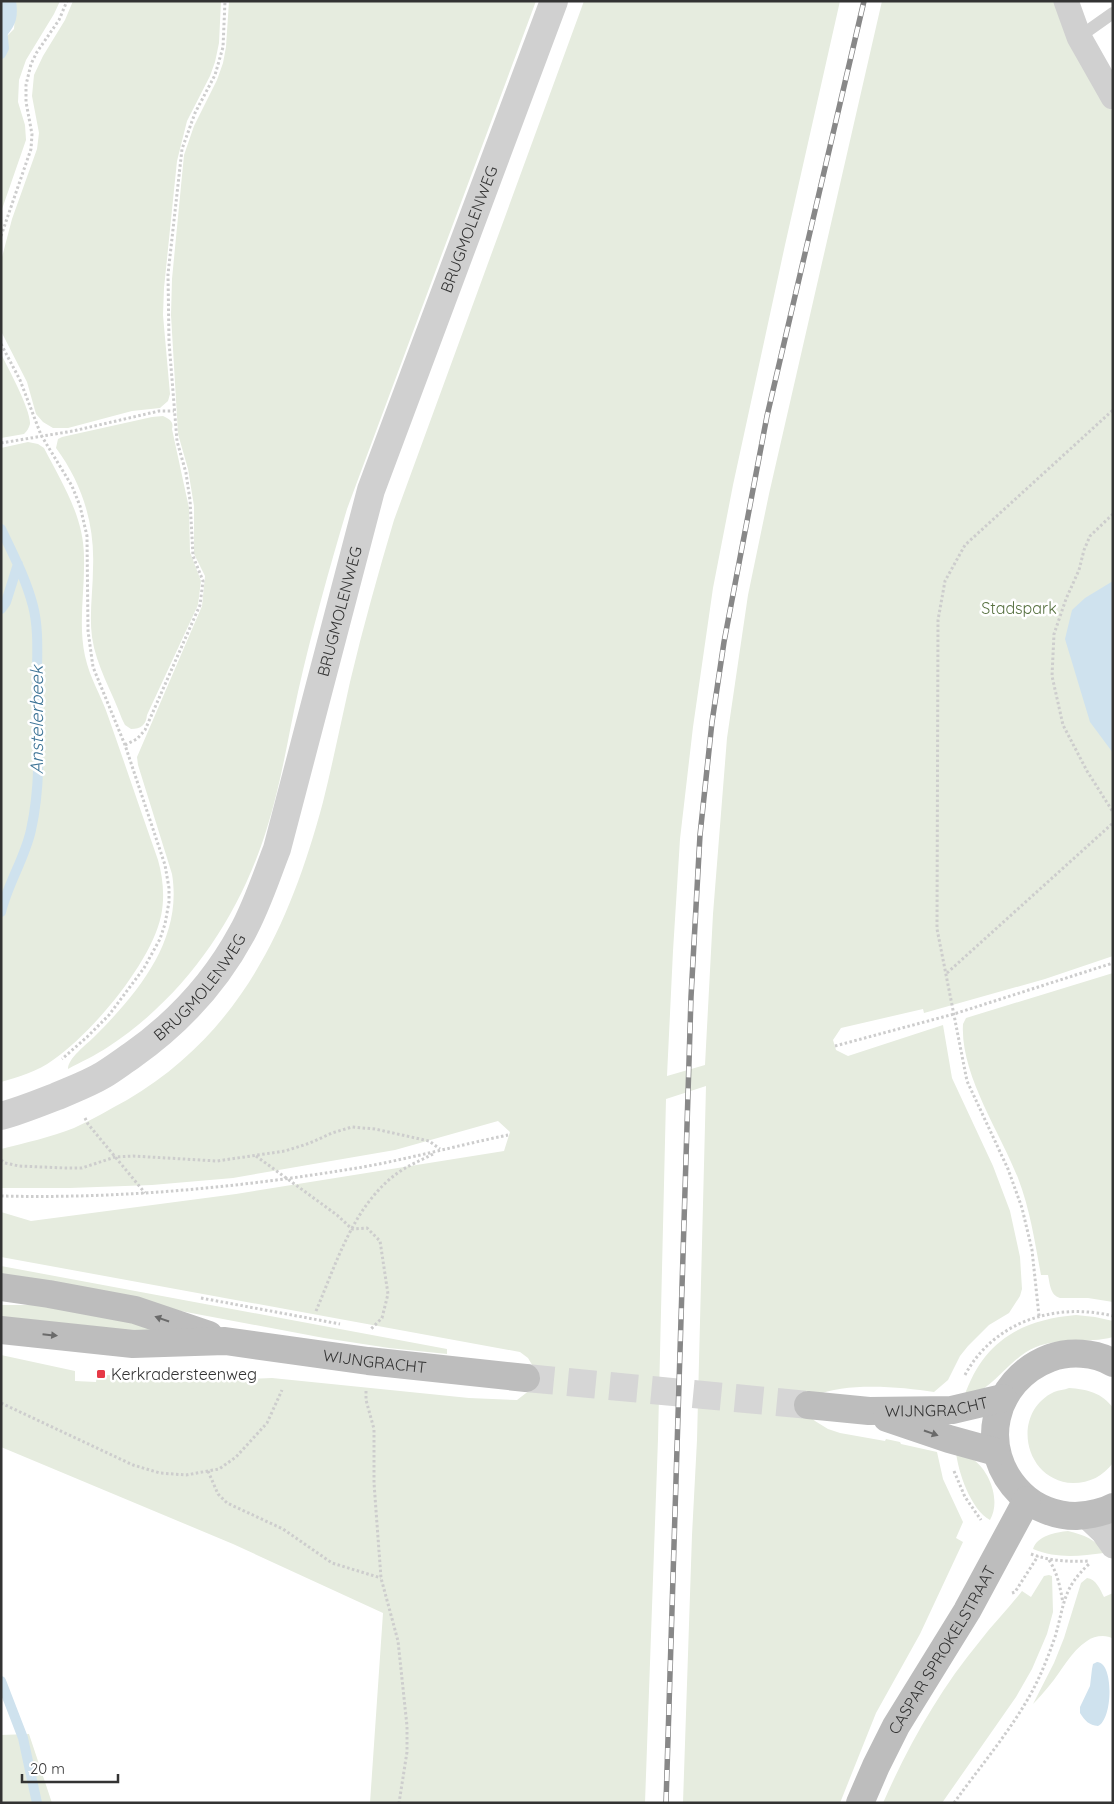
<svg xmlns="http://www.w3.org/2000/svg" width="1114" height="1804" viewBox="0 0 1114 1804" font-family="Quicksand,sans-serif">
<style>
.green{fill:#e6ecdf}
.water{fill:#cfe2ee}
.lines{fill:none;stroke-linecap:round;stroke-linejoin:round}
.stream{stroke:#cfe2ee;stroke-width:10}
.secondary-tunnel{stroke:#d6d6d6;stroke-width:28;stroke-dasharray:28 14;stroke-linecap:butt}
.path{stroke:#cdcdcd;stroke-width:3;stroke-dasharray:2.5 2.5;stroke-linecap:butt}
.service{stroke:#d0d0d0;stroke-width:12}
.minor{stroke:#d0d0d0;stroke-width:25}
.tertiary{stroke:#d0d0d0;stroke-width:28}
.secondary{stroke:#bdbdbd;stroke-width:28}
.rail-casing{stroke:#888;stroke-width:5.5}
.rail{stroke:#fff;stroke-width:4;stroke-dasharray:11;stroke-linecap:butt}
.oneway{fill:#6a6a6a}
.poi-dot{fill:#e63946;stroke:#fff;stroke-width:2}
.labels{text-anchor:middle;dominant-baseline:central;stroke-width:5;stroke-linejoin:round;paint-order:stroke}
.street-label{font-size:16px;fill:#333;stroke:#fff}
.park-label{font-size:16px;fill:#56703f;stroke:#fff}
.poi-label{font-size:16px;fill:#333;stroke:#fff;text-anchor:start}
.water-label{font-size:18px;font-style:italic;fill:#3f7597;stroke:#fff}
</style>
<rect width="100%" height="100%" fill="#fff"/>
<path class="green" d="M16 1H60L54 14 26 60 19 80 18 102 25 125 26 140 1 212V42L14 29Z
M73 1H221L219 43 215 62 210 76 187 121 177 161 164 288 163 315 170 394 168 401 160 408 132 411 68 428H53L43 422 36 414 27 382 4 337 1 331V261L12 219 37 149 39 133 32 96 34 75 43 56 65 20Z
M229 1H536L347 509C329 570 312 630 298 692 288 737 281 784 267 828 240 916 186 996 108 1047 96 1055 81 1062 68 1069 68 1058 86 1045 94 1037 138 993 183 940 172 874L138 765 137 757 202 606 205 576 194 554V506L188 469 178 434 171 315 172 279 184 155 194 126 217 80 223 63 226 47Z
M584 1H840L785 245 733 485 713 588 693 727 680 839 673 951 667 1076 705 1065 713 914 727 738 748 595 769 494 882 1H1058L1105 101 1113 112V956L1045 979 924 1013 923 1009 841 1028 833 1040 836 1050 848 1056 943 1025 952 1078 993 1166 1010 1211 1020 1257 1022 1289 1020 1296 1009 1313 989 1325 968 1346 960 1356 948 1380 934 1392C900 1387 846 1382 815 1396L809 1415 815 1421 828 1429 840 1433 885 1441 886 1439 900 1442 901 1444 937 1452 943 1479 963 1522 956 1538 963 1542 920 1634 876 1713 840 1803H683L692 1535 697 1440 706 1086 666 1099 658 1439 645 1803H370L383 1613 233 1544 1 1447V1355L75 1371V1381L96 1382 97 1374 177 1382 272 1378 469 1398 517 1400 530 1390 534 1368 528 1358 520 1352 1 1257V1212L31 1221 236 1194 504 1151 510 1132 498 1121 395 1150 233 1178 152 1185 70 1188H1V1149C25 1143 51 1137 74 1128 92 1120 110 1109 127 1100 241 1033 290 925 323 802 333 762 341 722 350 682 363 627 378 574 394 520Z
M1 354C8 368 31 410 30 424 29 428 27 431 24 434L1 438Z
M163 416C170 419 174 422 172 429L189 508 190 552 201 581 198 605 147 715C146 725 141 729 131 729L125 725 122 719C112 691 96 666 92 637 89 614 93 591 93 568 95 524 82 483 56 448L58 439 62 437 152 417Z
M28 442 38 444 44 448C62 483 84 517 84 557 85 590 78 624 85 656 90 679 101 695 108 716 125 764 141 812 158 860 163 878 165 897 161 916 151 963 92 1033 53 1060 38 1071 19 1077 1 1082V448Z
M1113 973V1302L1088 1298H1060C1050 1295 1050 1284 1048 1275H1041C1035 1243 1030 1209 1018 1178 1000 1132 960 1074 963 1024L966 1018Z
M1 1266 447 1349V1354L389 1348 324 1338 1 1277Z
M1 1305H62L158 1323 161 1334 1 1322Z
M1076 1315 1095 1317 1113 1321V1337C1087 1344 1061 1337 1036 1347 1007 1359 993 1392 964 1397 983 1342 1019 1320 1076 1315Z
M1069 1388C1086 1389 1103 1393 1113 1408V1463C1103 1476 1090 1483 1073 1483 1024 1481 1010 1413 1054 1392 1059 1390 1064 1390 1069 1388Z
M956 1452C962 1455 969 1456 974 1460 990 1472 1001 1501 990 1520 971 1510 958 1472 956 1452Z
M1068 1531C1084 1535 1096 1539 1104 1553 1080 1556 1057 1559 1033 1549 1037 1536 1056 1532 1068 1531Z
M1049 1575 1052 1576 1053 1612 1047 1634 1032 1669 1016 1697 942 1803H883C908 1746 940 1689 980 1641 993 1624 1009 1608 1022 1591L1031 1597 1044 1576Z
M1087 1578C1096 1579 1100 1589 1104 1597L1113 1593V1639C1106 1634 1094 1636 1087 1641 1071 1651 1061 1672 1049 1686 1044 1692 1039 1698 1033 1704L1054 1663 1064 1638 1081 1583Z
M29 1734 52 1803H1V1735Z"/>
<path class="water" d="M1 1H16C19 21 14 28 1 42Z
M1113 581V753L1090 722 1065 639 1072 610 1085 598Z
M1097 1662C1114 1662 1113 1719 1098 1726 1089 1725 1085 1721 1080 1713V1707L1090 1686 1092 1669 1093 1664Z"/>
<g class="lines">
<path class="stream" d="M1 19 4 48 1 54
M1 529C13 554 26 579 33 606 39 629 37 655 37 678 38 728 42 781 31 830 25 858 8 883 1 912
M1 609 6 602 18 564
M1 1681 23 1738 37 1803"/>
<path class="secondary-tunnel" d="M526 1378 808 1405"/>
<path class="path" d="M1 236 31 149 32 134 26 102V85L31 64 37 52 59 20 67 1
M1 344 20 380 41 435 72 486 80 506 87 536 88 631 93 667 125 745 165 865 169 888V902L165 924 160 939 144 968 109 1015 87 1037 62 1059
M1 443 73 431 159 411H174
M1113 514 1090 536 1084 550 1079 570 1066 599 1054 634 1052 676 1063 725 1087 771 1113 812
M125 745 137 739 145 730 200 605 203 581 193 556 190 500 186 473 177 441 169 342 168 274 182 149 195 113 215 75 223 47 225 1
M947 973 1113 823
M835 1046 954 1014 1113 963
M85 1118 88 1124 145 1193
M256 1156 337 1215 352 1229 367 1228 380 1241 388 1294 382 1318 370 1330
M1 1160 5 1163 19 1166 65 1168H82L115 1157 133 1156 217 1161 285 1151 310 1143 332 1133 352 1127 375 1129 429 1141 440 1149
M1 1196C123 1199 244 1187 363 1167 412 1158 460 1145 508 1135
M201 1298 340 1324
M316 1311C336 1264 353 1207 395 1175 406 1166 422 1160 435 1153
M1039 1316 1032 1250 1022 1208 1008 1169 967 1081 937 929 938 620 945 581 965 545 1113 410
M965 1375C994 1321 1056 1302 1113 1316
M366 1391V1400L374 1429V1483L381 1578 398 1641 407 1726V1752L399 1803
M1 1403 133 1465 160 1473 186 1475 219 1469 236 1457 267 1423 282 1390
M208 1471 218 1494 227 1503 283 1529 332 1563 381 1578
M954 1471 965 1497 981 1520
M1031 1554C1050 1561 1069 1562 1089 1561
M1049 1560C1058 1574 1060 1587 1063 1603
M1012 1593 1015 1592 1038 1556
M954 1803C979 1768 1008 1734 1029 1697 1040 1678 1048 1657 1055 1637 1065 1603 1062 1589 1090 1563"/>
<path class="service" d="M1079 37 1113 13"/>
<path class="minor" d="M1066 1 1079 37 1113 97
M1085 1515 1103 1532 1113 1546"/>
<path class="tertiary" id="s1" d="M1 1116C20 1111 37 1104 55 1097 71 1090 88 1084 103 1075 113 1069 122 1062 131 1056 178 1023 215 983 242 933 257 906 266 877 277 849L371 490 554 1"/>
<g class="secondary">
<path d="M1 1287 49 1294 135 1310 209 1335"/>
<path id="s2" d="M1 1330 133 1344 225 1341 368 1361 526 1378"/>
<path d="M1113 1363C1095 1352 1069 1351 1050 1358 992 1380 976 1450 1021 1494 1035 1508 1056 1516 1076 1516 1088 1515 1103 1513 1113 1507"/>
<path id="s3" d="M808 1405 869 1411 952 1410 1003 1398"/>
<path d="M887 1418 949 1439 996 1452"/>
<path id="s4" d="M860 1803 876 1766 896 1726 967 1611 1027 1500"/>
</g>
<g class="rail-casing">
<path id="rail" d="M666 1803 691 997 700 835 712 722 724 642 767 416 864 1"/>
</g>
<use href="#rail" class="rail"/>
</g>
<defs><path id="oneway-solid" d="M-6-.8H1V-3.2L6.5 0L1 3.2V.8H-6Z" transform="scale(1.25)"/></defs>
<g class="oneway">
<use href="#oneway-solid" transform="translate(162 1319) rotate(-161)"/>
<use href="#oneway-solid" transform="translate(50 1335) rotate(6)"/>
<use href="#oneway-solid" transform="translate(931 1433) rotate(19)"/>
</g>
<rect class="poi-dot" x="96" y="1369" width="10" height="10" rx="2.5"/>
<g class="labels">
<g class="street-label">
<text stroke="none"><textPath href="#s1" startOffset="1052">BRUGMOLENWEG</textPath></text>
<text stroke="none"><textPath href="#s1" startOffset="648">BRUGMOLENWEG</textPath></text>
<text stroke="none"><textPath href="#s1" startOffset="242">BRUGMOLENWEG</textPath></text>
<text stroke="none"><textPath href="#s2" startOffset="376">WIJNGRACHT</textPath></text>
<text stroke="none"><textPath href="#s3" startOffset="129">WIJNGRACHT</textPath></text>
<text stroke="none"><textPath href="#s4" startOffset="174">CASPAR SPROKELSTRAAT</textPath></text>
</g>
<g class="park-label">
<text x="1019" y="608">Stadspark</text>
</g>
<g class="poi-label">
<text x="111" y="1374">Kerkradersteenweg</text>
</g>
<g class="water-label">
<text transform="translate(36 720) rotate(-90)">Anstelerbeek</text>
</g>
</g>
<rect width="1114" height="1804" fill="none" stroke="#333333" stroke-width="5"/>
<path d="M22 1774v8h96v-8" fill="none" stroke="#333333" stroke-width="2.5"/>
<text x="30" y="1774" font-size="15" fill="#333333" stroke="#ffffff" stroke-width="4" paint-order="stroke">20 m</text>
</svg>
